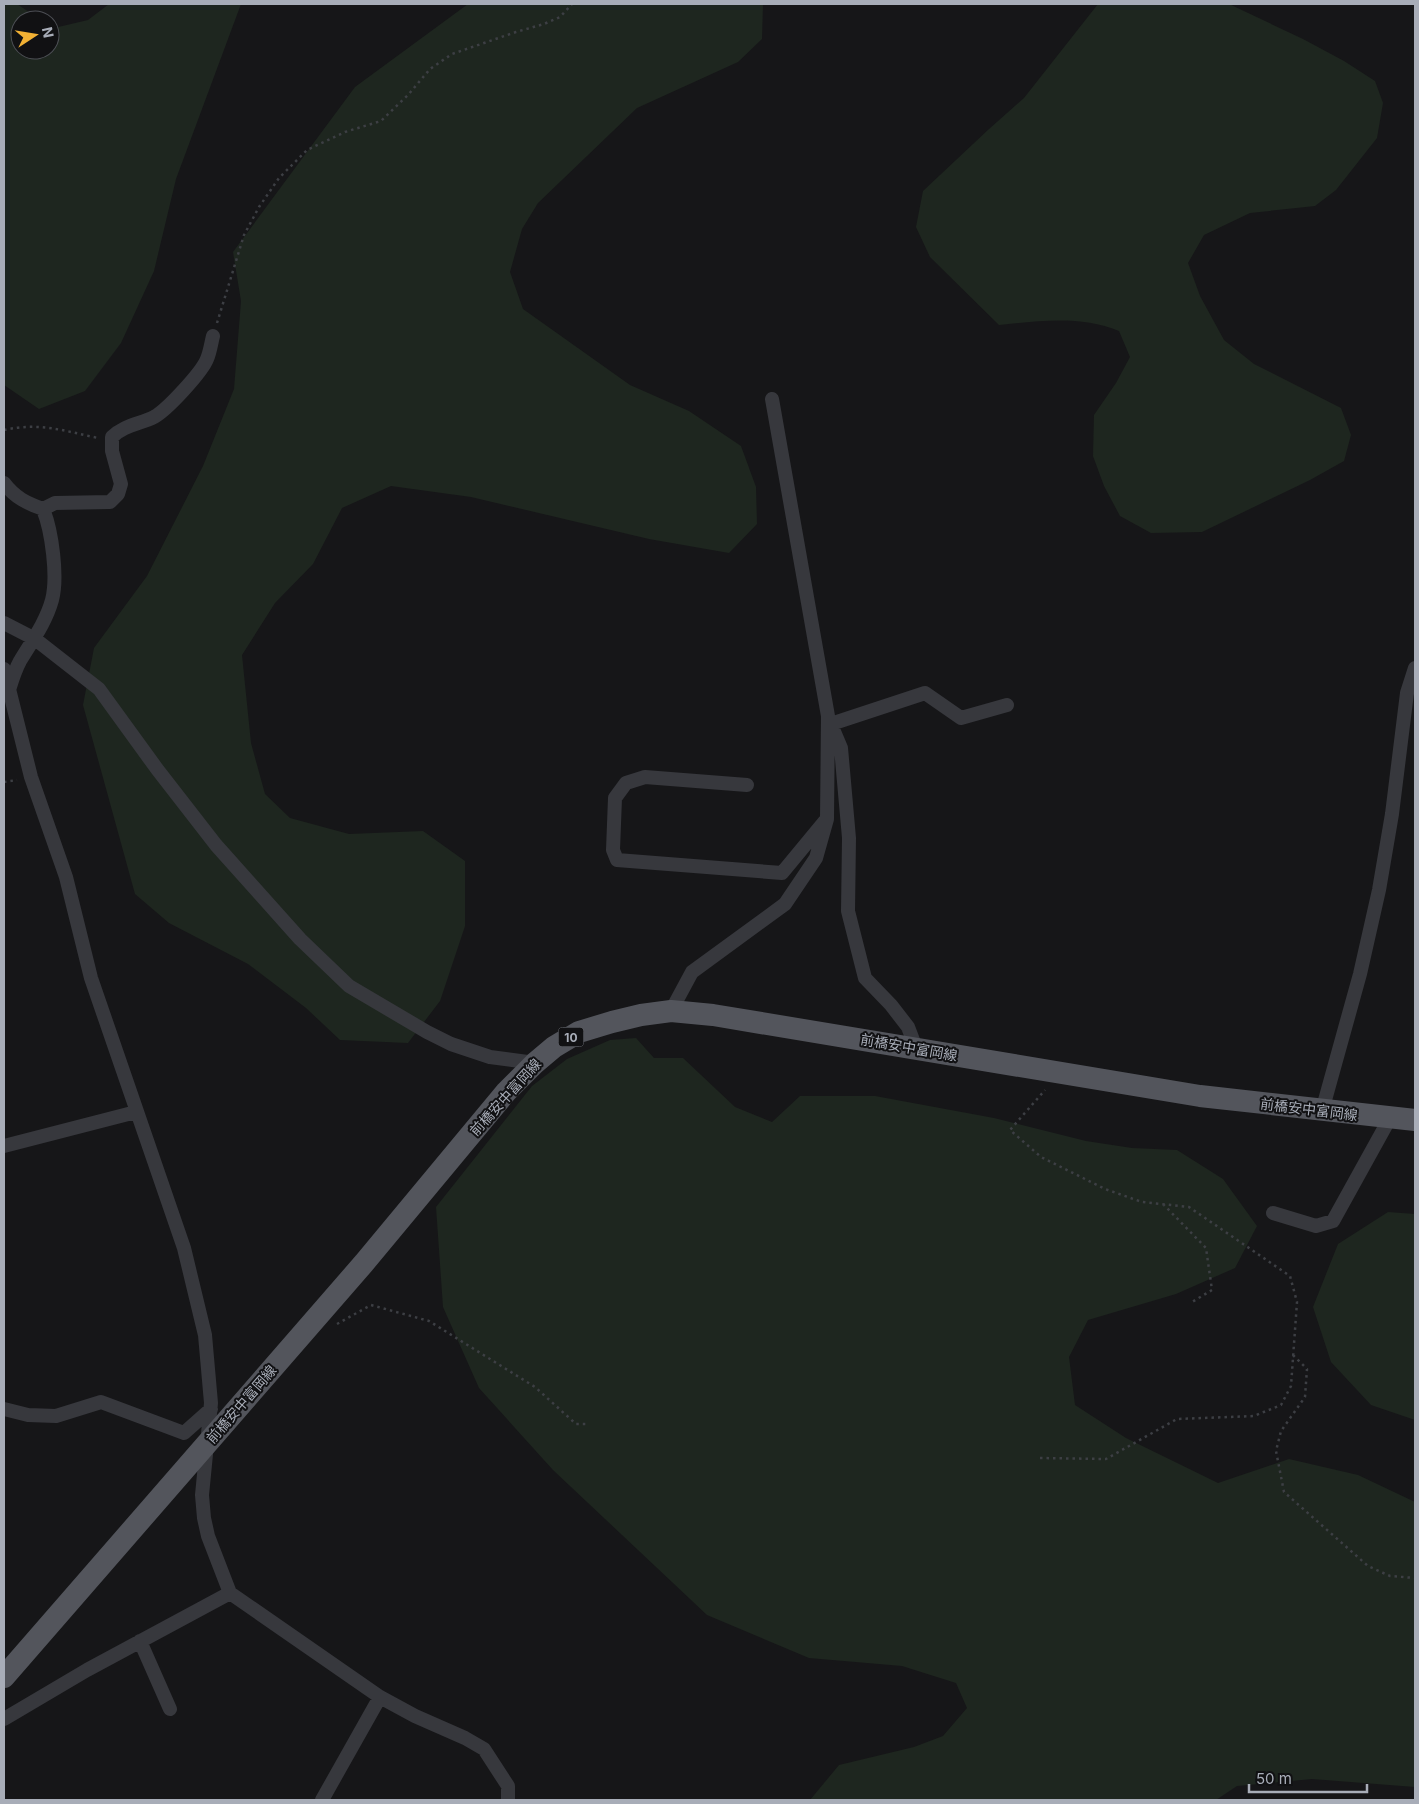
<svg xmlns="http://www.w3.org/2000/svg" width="1419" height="1804" viewBox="0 0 1419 1804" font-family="Inter,'Noto Sans JP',sans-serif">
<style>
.green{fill:#1e261f}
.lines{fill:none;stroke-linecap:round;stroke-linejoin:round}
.path{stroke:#3d3f44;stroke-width:2.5;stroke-dasharray:2.5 4;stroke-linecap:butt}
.minor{stroke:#37383d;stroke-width:14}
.primary{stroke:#53555c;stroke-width:22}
.labels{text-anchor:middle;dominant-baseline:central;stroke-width:4;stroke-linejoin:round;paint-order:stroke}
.shield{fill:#111113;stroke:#7b7e86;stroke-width:1}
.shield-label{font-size:12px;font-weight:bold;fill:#a8adb8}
.street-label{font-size:14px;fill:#a8adb8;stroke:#111113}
</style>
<rect width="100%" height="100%" fill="#161618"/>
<path class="green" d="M4 4H17L41 20H20V50H50V26L54 28 88 20 109 4H241L176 179 154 271 121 343 85 391 39 409 4 385Z
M468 4H763L762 39 738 62 637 108 538 203 522 229 510 272 523 309 630 385 689 411 741 446 756 487 757 524 729 553 649 539 471 497 391 486 342 508 313 564 275 603 242 655 251 743 265 794 290 818 349 834 423 831 465 861V926L440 1001 408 1043 340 1040 306 1008 248 964 169 923 135 894 83 705 94 648 147 576 203 466 234 389 241 301 233 252 355 87Z
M1098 4H1229L1303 39 1344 61 1375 81 1383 103 1377 138 1336 190 1315 206 1250 213 1204 235 1188 263 1200 296 1224 340 1254 364 1341 408 1351 435 1344 461 1310 480 1202 532 1151 533 1120 516 1104 486 1093 456 1094 415 1116 383 1130 357 1119 331C1081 315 1039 321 999 325L930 257 916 227 923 191 989 129 1024 98Z
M636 1038 654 1058H683L735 1107 772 1122 800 1096H875L994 1118 1086 1141 1132 1148 1177 1150 1223 1179 1257 1226 1235 1268 1176 1294 1088 1320 1069 1357 1075 1405 1126 1438 1218 1483 1289 1459 1358 1475 1415 1502V1787L1312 1779 1237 1786 1216 1800H810L839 1765 914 1747 943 1736 967 1708 956 1683 902 1666 809 1658 707 1615 553 1470 479 1388 443 1307 436 1207 532 1086 567 1059 610 1040Z
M1388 1212 1415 1214V1420L1371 1405 1331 1362 1313 1307 1338 1244Z"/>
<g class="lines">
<path class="path" d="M217 323 244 235 259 207 279 178 307 150 345 132 381 121 408 95 430 69 452 54 516 32 544 24 560 17 572 4
M4 430C39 422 65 431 98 438
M4 782 17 780
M1163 1204 1206 1248 1212 1290 1192 1302
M337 1324 371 1305 429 1321 535 1387 576 1424H589
M1293 1355 1307 1369 1305 1397 1281 1431 1276 1451 1284 1492 1368 1566 1390 1576 1415 1578
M1040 1458 1106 1459 1177 1419 1254 1416 1281 1405 1291 1386 1297 1302 1290 1276 1189 1207 1142 1202 1105 1189 1041 1157 1010 1130 1045 1090"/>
<path class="minor" d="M4 483C15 498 27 503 43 509 52 531 58 577 52 600 46 622 32 641 20 661 15 670 12 680 9 690
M43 509 55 503 110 502 118 494 121 484 112 451V437C124 425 140 424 154 417 167 410 202 372 207 359 210 352 211 344 213 336
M4 623 35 639 99 689 157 769 216 845 300 939 349 986 427 1032 451 1044 490 1057 535 1063
M4 669 31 777 66 877 91 978 184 1248 205 1335 211 1403 202 1495 204 1518 208 1536 230 1593 380 1697 415 1716 465 1738 484 1749 508 1786V1800
M830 722 841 748 849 838 848 911 865 978 891 1005 908 1027 916 1048
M831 724 925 693 961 718 1007 705
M747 785 645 777 626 783 615 798 613 850 617 860 782 873 825 821
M671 1011 692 972 785 904 816 858 827 819 828 716 772 399
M1322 1111 1360 974 1379 890 1392 814 1407 693 1415 668
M4 1146 136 1112
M1273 1213 1316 1226 1333 1221 1390 1118
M4 1409 28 1415 56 1416 101 1402 184 1433 211 1409
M140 1641 170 1709
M4 1719 87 1670 230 1593
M322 1800 380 1697"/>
<path class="primary" d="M4 1677 364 1263 506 1092 535 1063 554 1047 579 1032 612 1022 641 1015 671 1011 713 1015 1200 1096 1415 1120"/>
</g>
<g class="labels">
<rect class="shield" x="558.5" y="1027.5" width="25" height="19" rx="4"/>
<g class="shield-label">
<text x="571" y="1037">10</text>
</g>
<g class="street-label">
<text transform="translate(909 1047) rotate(10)">前橋安中富岡線</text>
<text transform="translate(505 1097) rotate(-48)">前橋安中富岡線</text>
<text transform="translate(1309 1109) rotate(7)">前橋安中富岡線</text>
<text transform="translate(241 1404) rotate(-49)">前橋安中富岡線</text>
</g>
</g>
<rect width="1419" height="1804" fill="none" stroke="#a8adb8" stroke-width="10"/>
<g transform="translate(35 35) rotate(78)"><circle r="24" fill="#111113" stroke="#4d4f55"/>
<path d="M0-4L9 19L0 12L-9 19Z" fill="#f2b134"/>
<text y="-8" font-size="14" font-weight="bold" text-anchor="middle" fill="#a8adb8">N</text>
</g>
<path d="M1249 1784v8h118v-8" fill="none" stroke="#a8adb8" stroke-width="2.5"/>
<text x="1256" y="1784" font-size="15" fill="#a8adb8" stroke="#111113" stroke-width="4" paint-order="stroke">50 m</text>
</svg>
